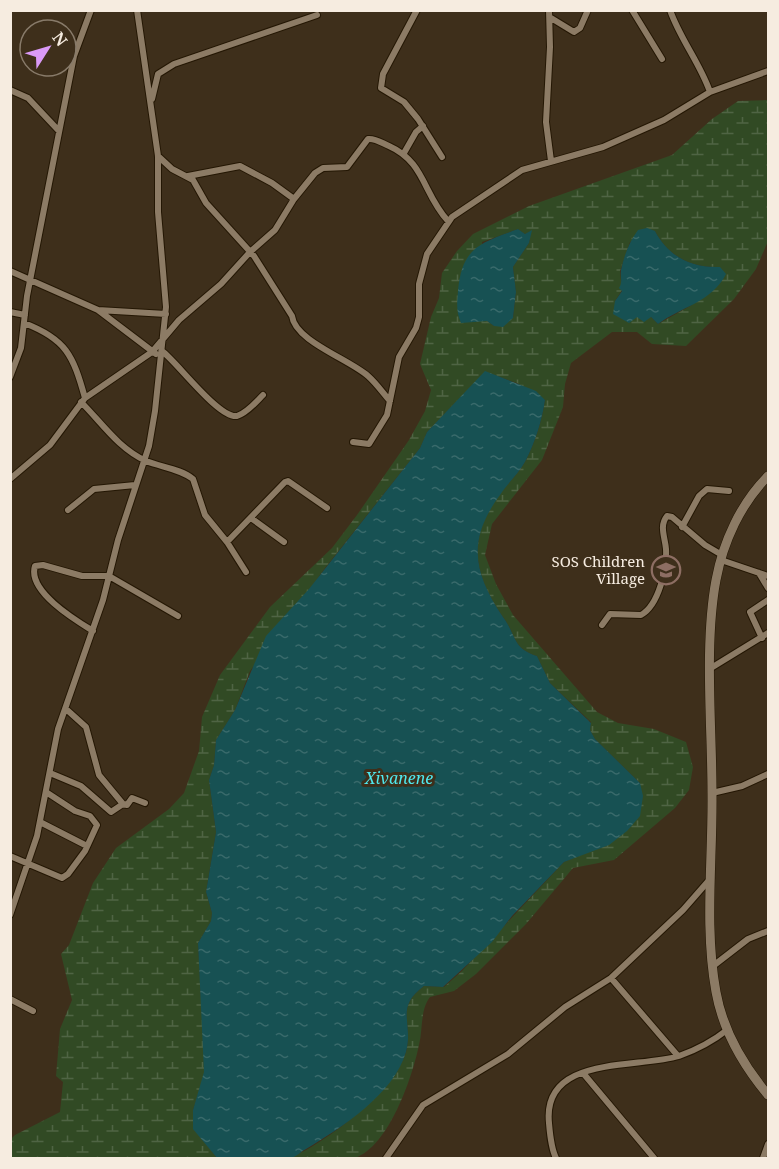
<svg xmlns="http://www.w3.org/2000/svg" width="779" height="1169" viewBox="0 0 779 1169" font-family="'Noto Serif',serif">
<style>
.wetland{fill:url(#wetland-marsh);fill-rule:evenodd}
.water{fill:url(#water-ripples)}
.lines{fill:none;stroke-linecap:round;stroke-linejoin:round}
.street-casing{stroke:#241704;stroke-width:8}
.secondary-casing{stroke:#241704;stroke-width:10}
.street{stroke:#8c7b65;stroke-width:6}
.secondary{stroke:#8c7b65;stroke-width:9}
.labels{text-anchor:middle;dominant-baseline:central;stroke-width:6;stroke-linejoin:round;paint-order:stroke}
.poi-label{font-size:15px;fill:#f6ece0;stroke:#3e2f1b;text-anchor:end}
.water-label{font-size:16px;font-style:italic;fill:#4fe8ee;stroke:#3e2f1b}
</style>
<defs>
<pattern id="wetland-marsh" width="20" height="14" patternUnits="userSpaceOnUse" patternTransform="scale(1.5)"><rect width="20" height="14" fill="#314a24"/><path d="M1 5h8M5 5V1M11 12h8M15 12V8" fill="none" stroke="#4f6444"/></pattern>
<pattern id="water-ripples" width="26" height="14" patternUnits="userSpaceOnUse" patternTransform="scale(1.5)"><rect width="26" height="14" fill="#175153"/><path d="M2 4q2-2 4 0t4 0M15 11q2-2 4 0t4 0" fill="none" stroke="#396a6b"/></pattern>
</defs>
<rect width="100%" height="100%" fill="#3e2f1b"/>
<path class="wetland" d="M768 100V241L756 269 734 299 686 346 652 344 637 332H612L571 363 565 384 563 407 542 460 492 524 485 555 496 584 513 615 597 712 618 723 654 729 686 742 693 767 689 790 675 808 614 860 573 868 526 924 476 974 454 991 430 997C420 1010 423 1029 419 1045 412 1078 389 1146 355 1158 344 1162 304 1158 290 1158 326 1143 395 1090 406 1052 414 1023 394 1008 424 986L444 987 462 971 564 862 583 854 640 783 595 739 590 730 591 722 550 683 537 656C512 648 517 636 503 617 473 573 467 540 499 495 507 484 519 473 525 462 535 443 542 421 545 400L517 383 485 372 427 432 420 448 325 568 250 671 235 710 216 740 214 765 209 780 216 832 206 892 212 913 211 921 198 943 205 1072 193 1110V1128L217 1158H11V1139L15 1135 60 1112 63 1082 56 1076 60 1029 72 1000 61 954 69 945 93 883 116 848 169 809 184 793 199 751 202 717 220 675 270 607 332 548 357 515 409 440 425 411 431 390 420 364 431 317 439 298 442 273 457 251 473 234 529 206 672 155 712 119 738 101ZM518 229 525 234 531 231 529 243 513 267 516 292 513 318 494 326 487 321 482 242ZM655 231C668 256 691 268 720 267L692 305 658 324 651 317H637L615 301 622 290 620 271 630 242Z"/>
<path class="water" d="M647 228 655 231C668 256 691 268 720 267L726 274C712 302 681 307 658 324L651 317 644 322 637 317 629 323 613 314 615 301 622 291 619 288C623 282 620 277 621 270 624 256 629 242 638 230Z
M518 229 525 234 532 230 529 243 513 267 516 292 513 318 503 327 494 326 487 321 461 323C456 311 457 304 458 291 462 247 480 243 518 229Z
M485 371 536 391 545 400C542 421 535 443 525 462 519 473 507 484 500 495 467 540 473 572 503 617 517 636 512 648 537 656L550 683 591 723 590 730 595 739 640 783 643 796 640 816 627 831 609 845 564 862 512 916 492 942 443 987 424 986C394 1008 414 1023 406 1052 394 1094 341 1128 306 1149 300 1152 297 1157 290 1158 270 1163 238 1159 217 1158L193 1129V1110L204 1072 198 943 211 921 212 913 206 892 216 832 209 780 214 765 216 740 235 710 266 636 309 589 420 448 427 432Z"/>
<g class="lines">
<g class="street-casing">
<path id="street" d="M417 10 383 74 381 88 404 102 418 119 442 157
M549 10 550 47 546 122 551 161
M632 10 662 59
M670 10C680 39 700 63 710 92
M551 18 574 32 580 28 588 10
M10 90 28 98 59 131
M152 99 158 74 174 64 317 15
M404 153 416 132 423 126
M158 156 172 169 193 180 206 203 254 256 292 316C295 341 349 359 368 376 376 383 383 393 390 401
M188 176 240 166 272 183 294 199
M10 271 98 310 156 354
M98 310 166 314
M10 312 25 315
M24 323C66 339 73 355 85 398
M162 351C177 362 219 419 237 416 247 413 256 402 263 395
M10 377 21 348 27 296 74 56 91 10
M81 402C102 423 118 448 146 461 161 467 181 469 193 479L205 515 227 542 246 572
M353 442 369 444 387 415 399 357 416 328 419 317V284L427 254 452 217 522 170 603 147 664 120 710 92 768 71
M10 479 50 445 85 398 152 352 179 320 221 284 250 252 275 230 294 199 315 173 323 168 347 167 368 139C375 138 382 143 389 146 425 162 423 194 448 221
M68 510 94 489 135 485
M251 518 284 542
M682 527 699 496 707 489 729 491
M227 542 285 482 288 481 327 508
M721 560 768 576
M759 573 768 588
M602 625 610 614 641 615C659 605 667 568 666 549 665 537 659 526 667 516L672 517 705 545 722 555
M93 631C75 620 27 591 35 566L43 565 82 576H109L178 616
M762 638 750 612 768 600
M711 668 768 633
M66 709 86 727 99 775 123 804
M50 773 81 786 111 812 123 804 127 805 132 798 145 803
M712 793 742 786 768 774
M40 822 87 846
M10 856 62 878 68 874 85 851 97 825 90 816 75 811 46 792
M10 915 37 836 58 729 103 600 118 540 149 446 155 411 166 307 158 212V156L137 10
M713 966 748 939 768 931
M611 978 678 1056
M10 999 33 1011
M583 1073 654 1158
M386 1158 423 1105 508 1054 565 1007 611 978 683 910 711 878
M556 1158C551 1148 550 1135 549 1123 542 1055 636 1069 679 1056 696 1050 713 1041 727 1030
M763 1158 768 1144"/>
</g>
<g class="secondary-casing">
<path id="secondary" d="M768 476C741 503 723 542 716 580 704 644 712 726 712 792 713 858 704 927 716 992 723 1031 743 1065 768 1095"/>
</g>
<use href="#street" class="street"/>
<use href="#secondary" class="secondary"/>
</g>
<defs>
<g id="school-ring" transform="scale(1.5)"><circle r="9.5" fill="#3e2f1b" stroke="#8d6e63" stroke-width="1.5"/><path d="M0-5L7-2L0 1L-7-2ZM-4 1L0 2.5L4 1V4Q0 6-4 4Z" fill="#8d6e63"/></g>
</defs>
<g fill-rule="evenodd">
<use href="#school-ring" x="666" y="570"/>
</g>
<g class="labels">
<g class="poi-label">
<text x="645" y="561">SOS Children<tspan x="645" dy="17">Village</tspan></text>
</g>
<g class="water-label">
<text x="399" y="778">Xivanene</text>
</g>
</g>
<rect width="779" height="1169" fill="none" stroke="#f6ece0" stroke-width="24"/>
<g transform="translate(48 48) rotate(53)"><circle r="28" fill="#3e2f1b" stroke="#887b6a" stroke-width="1.5"/>
<path d="M0-4.5L10 22L0 15L-10 22Z" fill="#da9af7"/>
<text y="-9" font-size="16" font-weight="bold" text-anchor="middle" fill="#f6ece0">N</text>
</g>
</svg>
